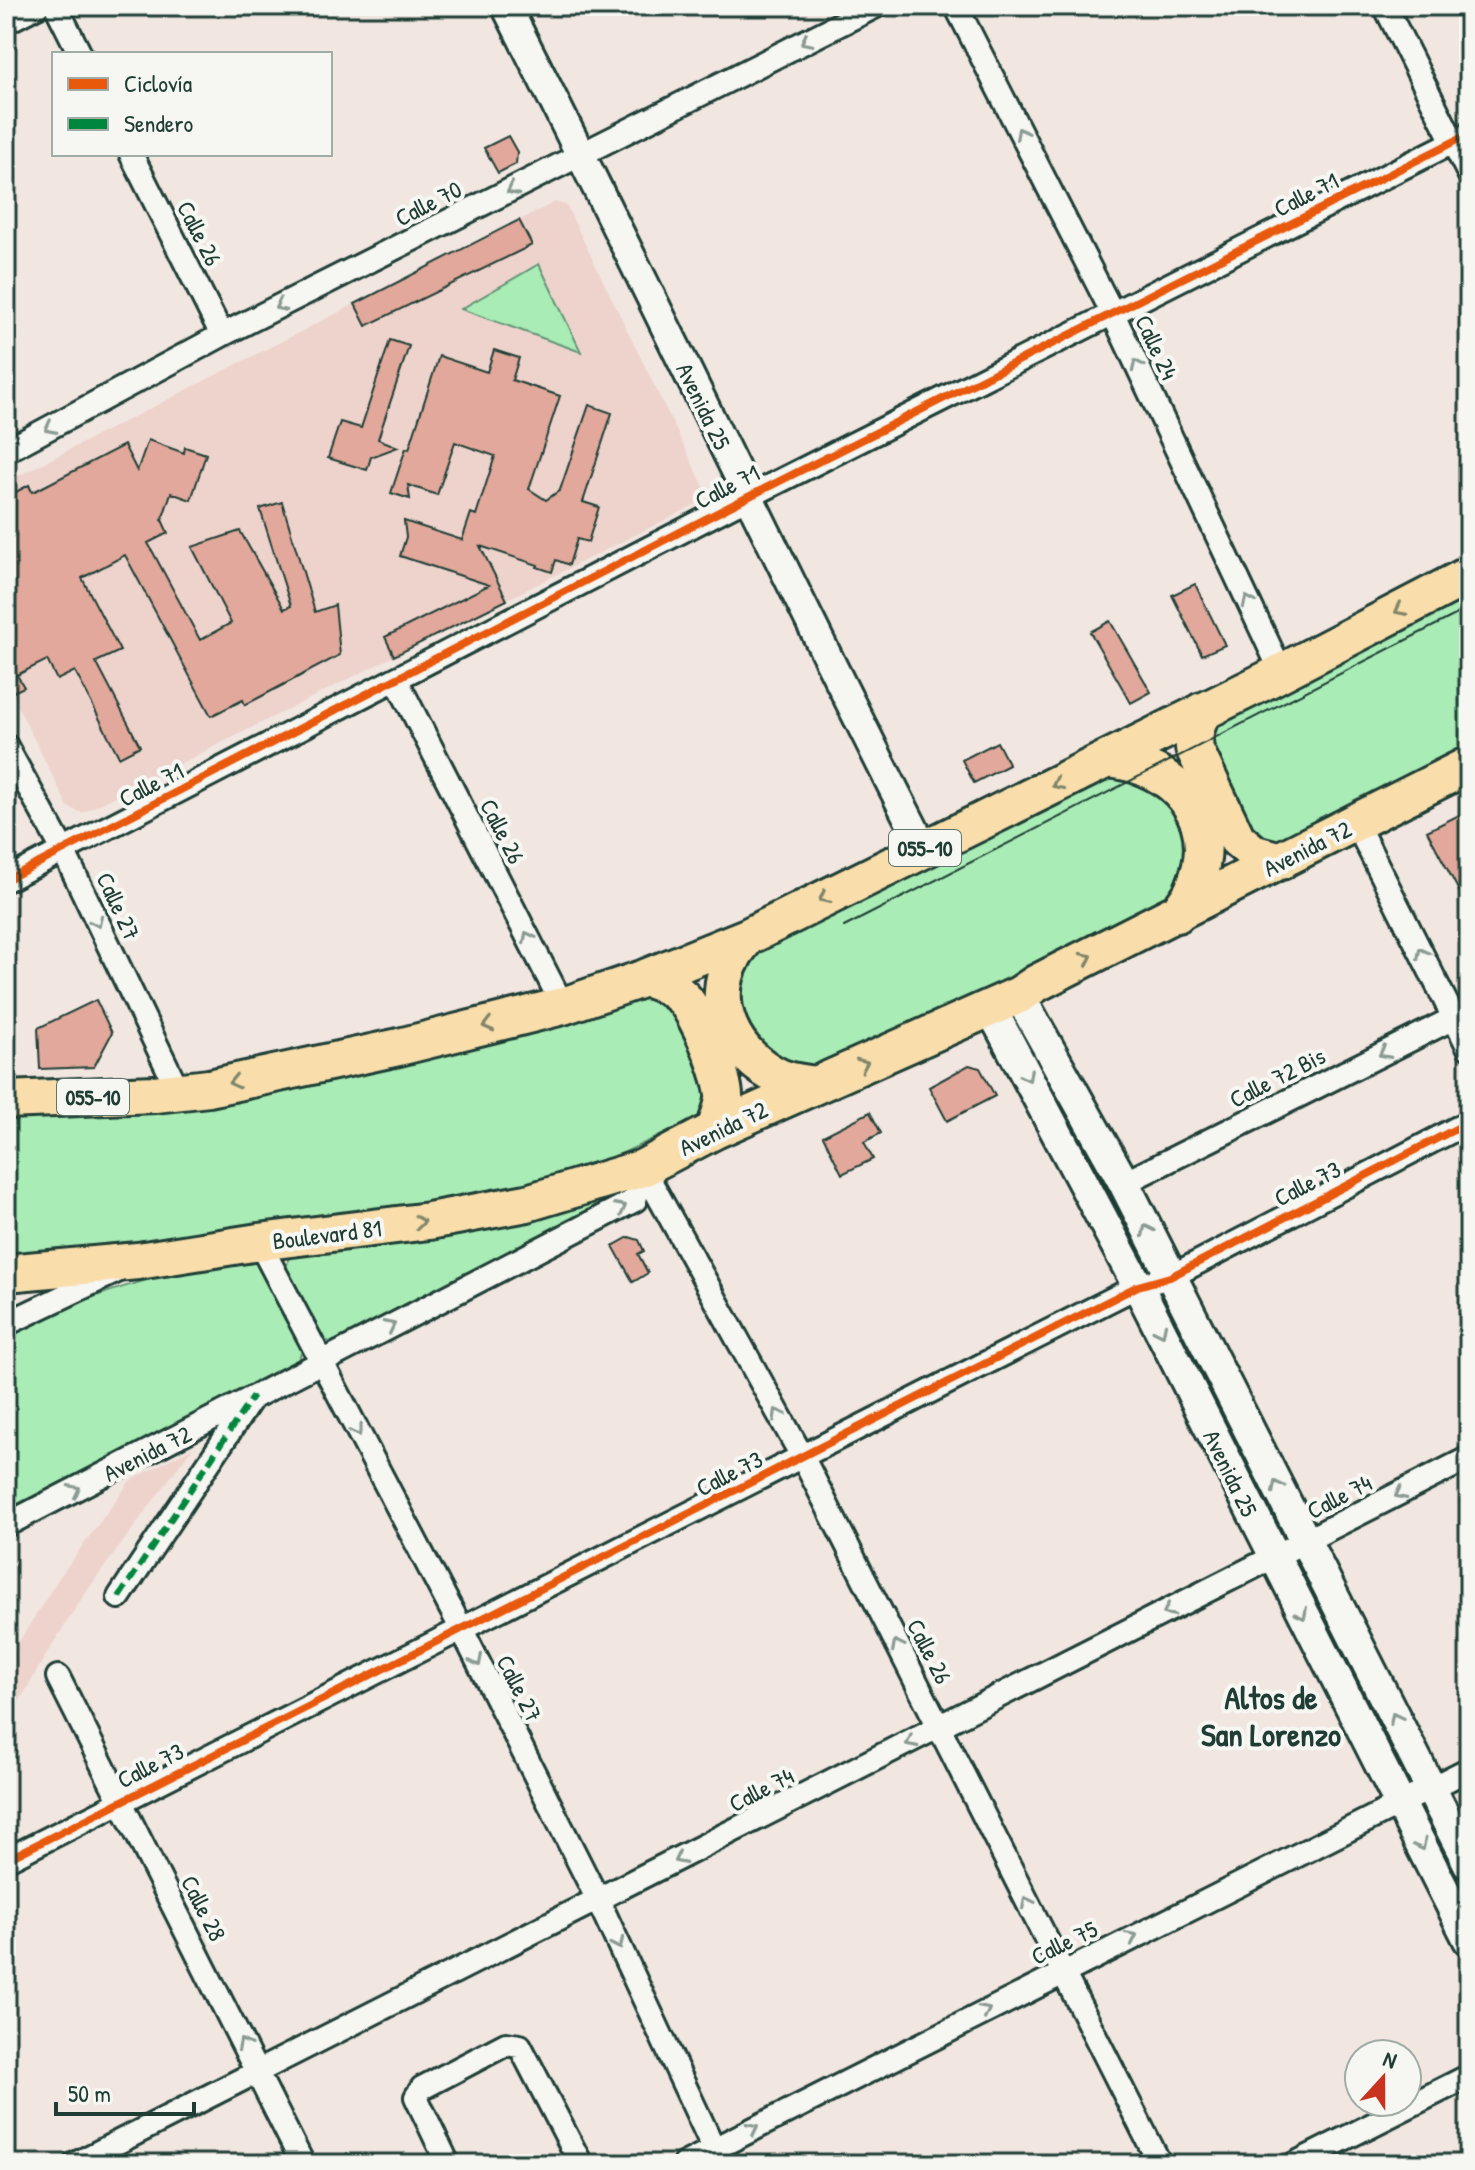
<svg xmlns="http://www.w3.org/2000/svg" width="1475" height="2170" viewBox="0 0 1475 2170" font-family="'Patrick Hand',sans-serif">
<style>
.built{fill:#edd3cc}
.green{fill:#a9ecb6;stroke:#649475;stroke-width:2}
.building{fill:#e1a89b;stroke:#1f3d34;stroke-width:2}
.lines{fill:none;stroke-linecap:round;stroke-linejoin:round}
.minor-casing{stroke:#1f3d34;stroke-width:28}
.tertiary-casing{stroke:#1f3d34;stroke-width:34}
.secondary-casing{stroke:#1f3d34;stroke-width:36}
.trunk-casing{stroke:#1f3d34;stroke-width:42}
.minor{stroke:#f6f6f2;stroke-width:22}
.tertiary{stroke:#f6f6f2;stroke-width:28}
.secondary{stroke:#f6f6f2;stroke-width:30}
.trunk{stroke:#f9deab;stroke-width:36}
.tram{stroke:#1f3d34;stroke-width:2}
.quiet{stroke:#00873e;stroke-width:6;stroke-dasharray:12 6;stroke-linecap:butt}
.cycleway-casing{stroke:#f6f6f2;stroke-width:13}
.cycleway{stroke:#e8590c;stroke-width:8}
.oneway{stroke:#8a9a93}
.oneway2{stroke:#81856a}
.labels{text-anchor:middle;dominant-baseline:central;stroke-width:8;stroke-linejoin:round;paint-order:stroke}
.shield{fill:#f6f6f2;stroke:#60746d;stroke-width:2}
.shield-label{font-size:22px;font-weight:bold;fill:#1f3d34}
.street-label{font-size:24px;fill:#1f3d34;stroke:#f6f6f2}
.district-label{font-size:32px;font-weight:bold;fill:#1f3d34;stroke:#f6f6f2}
</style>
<rect width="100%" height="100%" fill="#f2e6e1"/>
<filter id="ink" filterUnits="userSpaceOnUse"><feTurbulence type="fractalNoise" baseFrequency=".0125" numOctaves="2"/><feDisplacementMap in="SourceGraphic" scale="16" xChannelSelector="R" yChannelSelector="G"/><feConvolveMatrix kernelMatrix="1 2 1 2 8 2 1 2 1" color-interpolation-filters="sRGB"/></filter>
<g filter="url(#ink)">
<path class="built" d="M555 202 566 205 704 487 697 504 82 813 68 807 6 683V482Z
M193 1447 86 1592 47 1653 6 1725V1662L59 1578 130 1481Z"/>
<path class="green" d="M539 264 581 352 461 309Z
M1469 591V749L1281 844 1254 842 1203 749 1207 726Z
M1122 774 1160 786 1192 846 1173 896 953 1012 827 1066 799 1071 769 1062 734 1015 740 969 750 954 1100 777Z
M650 988 674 998 720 1092 712 1112 566 1179 493 1197 129 1245 6 1253V1118L121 1114 206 1103Z
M622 1188 629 1191 341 1340 331 1342 323 1340 286 1269 290 1253 472 1231 536 1218Z
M249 1260 259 1265 302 1350 297 1363 6 1510V1335C88 1295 159 1271 249 1260Z"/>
<path class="building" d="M508 136 517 152 516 164 498 173 484 148Z
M519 220 532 245 366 326 355 304Z
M390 340 409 346 378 439 398 447 371 457 367 470 328 458 340 422 361 428Z
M494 350 519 358 512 380 560 396 529 489 546 500 560 490 589 405 612 413 583 502 599 507 588 542 577 539 569 565 556 560 552 572 537 567 538 565 480 546 507 600 394 656 385 637 489 585 400 556 406 537 404 521 462 540 471 513 476 515 495 456 455 442 437 495 408 485 410 499 391 493 406 448 409 449 439 356 487 372Z
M148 440 184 453 185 447 206 454 191 500 171 493 162 520 168 533 148 543 200 640 231 623 192 547 240 531 284 609 291 606 260 509 282 502 315 612 335 605 340 655 245 705 243 700 211 716 125 555 82 578 120 651 96 662 140 746 119 757 75 671 57 680 47 660 17 675 24 687 11 693 6 683V497L29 485 32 492 37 490 124 445 137 471Z
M1195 584 1225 645 1202 655 1172 595Z
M1110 621 1151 692 1131 703 1090 632Z
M997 742 1009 765 974 783 962 760Z
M1469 810V910L1427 831Z
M96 1000 112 1033 94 1067 40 1069 38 1028Z
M969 1065 980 1068 995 1096 947 1121 929 1087Z
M870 1112 881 1133 864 1142 873 1159 842 1174 823 1136Z
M629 1237 639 1240 644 1251 638 1254 648 1273 633 1282 613 1246Z"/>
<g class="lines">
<g class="minor-casing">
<path id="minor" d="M56 6 80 54
M956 6 1113 314 1281 671
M1385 6 1469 174
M6 22 37 6
M131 154 222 335
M6 451 222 335 876 6
M396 679 563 1006
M6 746 64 852 179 1092
M1356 823 1469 1048
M6 880 748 497 1469 134
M643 1168 803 1458 1160 2164
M1124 1183 1454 1018
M259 1242 462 1630 598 1900 721 2164
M6 1324 117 1271
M6 1525 635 1200 643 1168
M119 1597 250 1401
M58 1677 303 2164
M6 1860 1138 1286 1170 1277 1469 1122
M75 2164 1469 1458
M448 2164 416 2097 422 2088 506 2044 520 2046 581 2164
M684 2164 1469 1769
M1294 2164 1469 2076"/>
</g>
<g class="tertiary-casing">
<path id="tertiary" d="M506 6C648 285 781 569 924 849"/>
</g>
<g class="secondary-casing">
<path id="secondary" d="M1019 995 1124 1183 1469 1864
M990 1007 1138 1286 1469 1940"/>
</g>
<g class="trunk-casing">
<path id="trunk" d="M1202 711 1195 731 1194 748 1237 839 1255 854 1281 861
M1108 759C1176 765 1223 819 1194 888 1191 897 1183 906 1177 914
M747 937C743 943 736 950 733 957 707 1004 734 1056 779 1077 790 1082 804 1083 816 1085
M645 978C660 983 672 987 683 998 697 1012 726 1079 724 1100 722 1110 718 1120 715 1130
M6 1100 155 1094 209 1088 399 1047 563 1006 645 978 747 937 1265 681 1469 575
M6 1273 138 1261 259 1242 429 1221 527 1203 643 1168 715 1130 1019 995 1037 983 1469 765"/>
</g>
<use href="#minor" class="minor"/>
<use href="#tertiary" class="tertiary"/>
<use href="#secondary" class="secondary"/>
<use href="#trunk" class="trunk"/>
<path class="tram" d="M844 927 1469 608"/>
<path class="quiet" d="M119 1597 253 1396"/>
<g class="cycleway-casing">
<path id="cycleway" d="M6 880 748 497 1469 134
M6 1860 1138 1286 1170 1277 1469 1122"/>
</g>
<use href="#cycleway" class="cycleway"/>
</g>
<defs><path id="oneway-chevron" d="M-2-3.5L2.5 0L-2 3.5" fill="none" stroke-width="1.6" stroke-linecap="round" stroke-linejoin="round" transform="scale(2)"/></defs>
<g class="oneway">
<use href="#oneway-chevron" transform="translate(806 41) rotate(153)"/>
<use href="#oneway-chevron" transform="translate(1021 133) rotate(-117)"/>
<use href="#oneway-chevron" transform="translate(512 190) rotate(153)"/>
<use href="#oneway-chevron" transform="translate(280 306) rotate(153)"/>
<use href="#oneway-chevron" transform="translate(1137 365) rotate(-115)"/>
<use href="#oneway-chevron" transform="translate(50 428) rotate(152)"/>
<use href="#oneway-chevron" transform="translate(1248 601) rotate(-115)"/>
<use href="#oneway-chevron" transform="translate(97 922) rotate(65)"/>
<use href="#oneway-chevron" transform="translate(528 937) rotate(-117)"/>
<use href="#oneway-chevron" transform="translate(1422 953) rotate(-117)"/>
<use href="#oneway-chevron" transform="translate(1384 1053) rotate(153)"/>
<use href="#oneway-chevron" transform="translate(1027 1076) rotate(62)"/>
<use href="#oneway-chevron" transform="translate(621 1208) rotate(-28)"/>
<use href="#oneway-chevron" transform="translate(1147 1230) rotate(-116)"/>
<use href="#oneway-chevron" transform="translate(390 1326) rotate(-27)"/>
<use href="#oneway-chevron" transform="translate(1161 1331) rotate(64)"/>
<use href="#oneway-chevron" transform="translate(778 1414) rotate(-119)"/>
<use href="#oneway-chevron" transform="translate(357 1431) rotate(62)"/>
<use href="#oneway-chevron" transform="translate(1277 1486) rotate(-117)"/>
<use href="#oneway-chevron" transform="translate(75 1490) rotate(-27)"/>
<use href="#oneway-chevron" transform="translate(1400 1494) rotate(153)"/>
<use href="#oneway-chevron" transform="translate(1168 1611) rotate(153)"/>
<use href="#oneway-chevron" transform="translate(1302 1614) rotate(63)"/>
<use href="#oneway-chevron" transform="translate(897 1645) rotate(-117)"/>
<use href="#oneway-chevron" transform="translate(477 1661) rotate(63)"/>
<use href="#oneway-chevron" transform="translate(1395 1718) rotate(-117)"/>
<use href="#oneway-chevron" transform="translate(911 1742) rotate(153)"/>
<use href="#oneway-chevron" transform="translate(1421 1845) rotate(63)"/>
<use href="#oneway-chevron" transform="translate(679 1859) rotate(153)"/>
<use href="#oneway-chevron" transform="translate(1027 1902) rotate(-117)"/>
<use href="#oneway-chevron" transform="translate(1132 1937) rotate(-26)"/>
<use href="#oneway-chevron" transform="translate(618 1944) rotate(65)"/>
<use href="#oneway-chevron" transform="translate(985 2011) rotate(-27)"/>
<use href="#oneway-chevron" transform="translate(243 2044) rotate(-117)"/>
<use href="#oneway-chevron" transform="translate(753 2128) rotate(-27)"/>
</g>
<g class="oneway2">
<use href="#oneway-chevron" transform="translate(1400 610) rotate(153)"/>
<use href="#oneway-chevron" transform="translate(1057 784) rotate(154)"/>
<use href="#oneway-chevron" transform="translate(824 898) rotate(153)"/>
<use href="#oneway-chevron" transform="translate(1087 958) rotate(-26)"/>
<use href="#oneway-chevron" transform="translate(488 1025) rotate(166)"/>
<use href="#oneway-chevron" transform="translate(863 1064) rotate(-24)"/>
<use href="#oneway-chevron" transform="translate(234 1082) rotate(167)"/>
<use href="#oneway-chevron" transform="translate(420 1222) rotate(-8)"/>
</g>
</g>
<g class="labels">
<g class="shield">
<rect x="889" y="830" width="72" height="36" rx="6"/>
<rect x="57" y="1079" width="72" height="36" rx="6"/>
</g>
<g class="shield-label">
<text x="925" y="848">055-10</text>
<text x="93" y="1097">055-10</text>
</g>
<g class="street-label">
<text transform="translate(1306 194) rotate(-27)">Calle 71</text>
<text transform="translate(428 203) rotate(-27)">Calle 70</text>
<text transform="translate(200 233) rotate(63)">Calle 26</text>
<text transform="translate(1157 347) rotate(65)">Calle 24</text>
<text transform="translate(704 406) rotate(64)">Avenida 25</text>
<text transform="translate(727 486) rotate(-27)">Calle 71</text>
<text transform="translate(151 784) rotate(-27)">Calle 71</text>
<text transform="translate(503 831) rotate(63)">Calle 26</text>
<text transform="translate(1307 848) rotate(-27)">Avenida 72</text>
<text transform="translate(119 906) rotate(65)">Calle 27</text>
<text transform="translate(1277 1077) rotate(-27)">Calle 72 Bis</text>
<text transform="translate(723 1128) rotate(-26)">Avenida 72</text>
<text transform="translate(1307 1183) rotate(-27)">Calle 73</text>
<text transform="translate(327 1234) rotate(-7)">Boulevard 81</text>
<text transform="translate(147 1453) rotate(-27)">Avenida 72</text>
<text transform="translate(729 1473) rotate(-27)">Calle 73</text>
<text transform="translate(1231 1473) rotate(64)">Avenida 25</text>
<text transform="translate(1339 1496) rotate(-27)">Calle 74</text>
<text transform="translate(930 1651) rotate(63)">Calle 26</text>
<text transform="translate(520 1688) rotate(63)">Calle 27</text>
<text transform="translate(150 1765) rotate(-27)">Calle 73</text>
<text transform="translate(761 1789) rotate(-27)">Calle 74</text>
<text transform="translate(204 1908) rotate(63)">Calle 28</text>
<text transform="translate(1064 1942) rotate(-26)">Calle 75</text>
</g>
<g class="district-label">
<text x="1271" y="1697">Altos de<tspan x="1271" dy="37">San Lorenzo</tspan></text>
</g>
</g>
<rect width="1475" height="2170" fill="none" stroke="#f6f6f2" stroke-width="32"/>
<rect x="16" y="16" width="1443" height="2138" fill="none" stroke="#1f3d34" stroke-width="3" filter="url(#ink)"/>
<rect x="52" y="52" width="280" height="104" fill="#f6f6f2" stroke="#a0aca6" stroke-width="2"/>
<rect x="68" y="78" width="40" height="12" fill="#e8590c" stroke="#a0aca6" stroke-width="2"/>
<text x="124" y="92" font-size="24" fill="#1f3d34">Ciclovía</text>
<rect x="68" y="118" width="40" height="12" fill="#00873e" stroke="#a0aca6" stroke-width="2"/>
<text x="124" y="132" font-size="24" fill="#1f3d34">Sendero</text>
<g transform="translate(1383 2078) rotate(21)"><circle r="38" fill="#f6f6f2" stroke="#a0aca6" stroke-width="2"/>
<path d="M0-6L14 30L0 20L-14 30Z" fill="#c8321e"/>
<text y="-12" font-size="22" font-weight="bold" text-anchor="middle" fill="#1f3d34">N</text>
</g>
<path d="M56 2102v12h138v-12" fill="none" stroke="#1f3d34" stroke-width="4"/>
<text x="68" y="2102" font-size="24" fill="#1f3d34" stroke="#f6f6f2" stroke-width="6" paint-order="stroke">50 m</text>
</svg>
